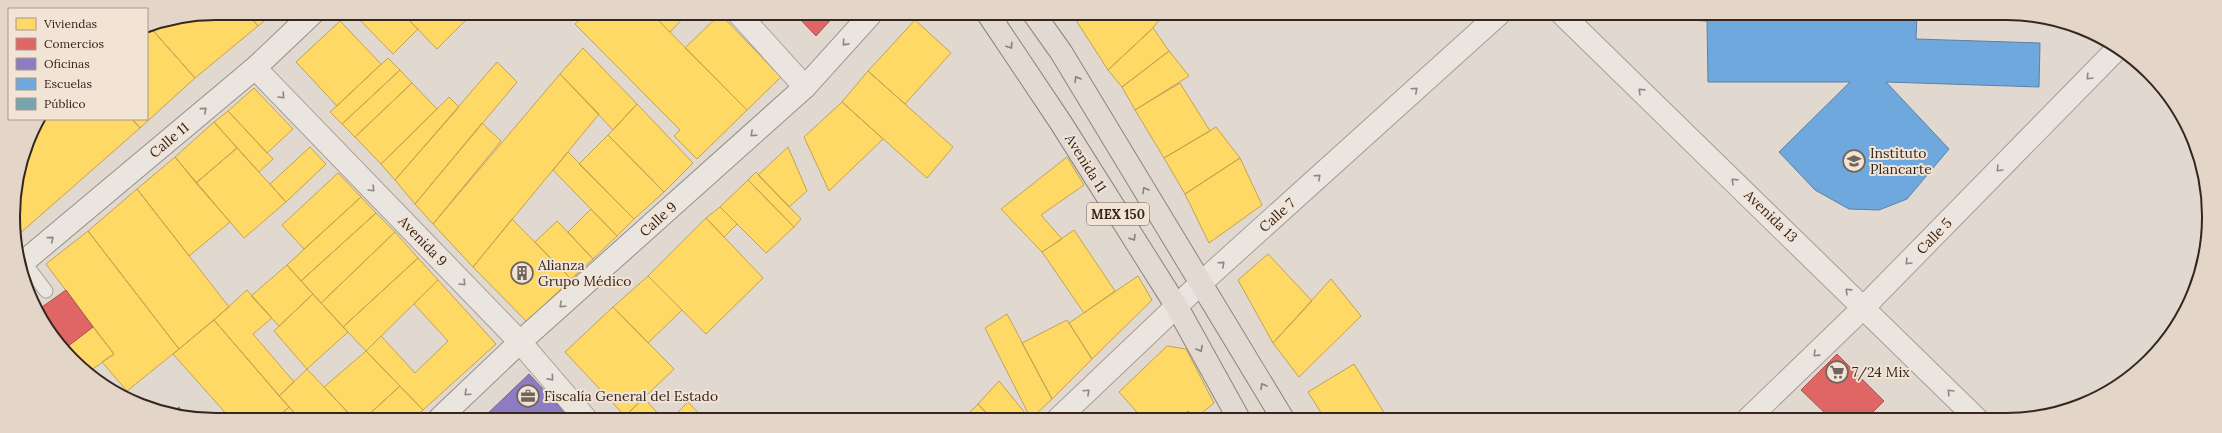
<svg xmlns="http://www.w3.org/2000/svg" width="2222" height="433" viewBox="0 0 2222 433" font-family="Lora,serif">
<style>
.homes{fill:#ffd966;stroke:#c2a351}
.shops{fill:#e06666;stroke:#ad5351}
.offices{fill:#8e7cc3;stroke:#736292}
.schools{fill:#6fa8dc;stroke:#5e81a4}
.public{fill:#76a5af;stroke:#627f84}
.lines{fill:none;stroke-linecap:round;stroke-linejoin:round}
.service-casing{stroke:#a79e97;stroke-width:15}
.minor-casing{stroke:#a79e97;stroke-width:24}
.tertiary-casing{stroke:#a79e97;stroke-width:24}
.secondary-casing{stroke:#968e88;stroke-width:24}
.primary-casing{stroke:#8c847e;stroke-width:24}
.service{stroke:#eae5df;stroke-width:13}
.minor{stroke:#eae5df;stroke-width:22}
.tertiary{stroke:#eae5df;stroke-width:22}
.secondary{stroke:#eae5df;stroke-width:22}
.primary{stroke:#e1d9d2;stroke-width:22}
.oneway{stroke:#908680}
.oneway2{stroke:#8b8079}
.labels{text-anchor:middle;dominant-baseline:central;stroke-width:4;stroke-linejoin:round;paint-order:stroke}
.shield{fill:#f2e4d5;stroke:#6e5f56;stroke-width:1}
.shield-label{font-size:13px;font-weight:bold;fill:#352620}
.street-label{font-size:14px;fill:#352620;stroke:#f2e4d5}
.poi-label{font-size:14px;fill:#352620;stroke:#f2e4d5;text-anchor:start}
.rim{fill:none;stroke:#352620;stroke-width:2}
</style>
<rect width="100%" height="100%" fill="#e1d8cf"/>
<path class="homes" d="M216 13H247L258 26 195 78 149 26Z
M247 13H274L258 26Z
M353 13H402L418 29 393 54Z
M402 13H463L468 18 437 49Z
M586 13H651L747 110 697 159 674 136 680 130 575 24Z
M651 13H688L670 32Z
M720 14 781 77 747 110 685 48Z
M1072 14H1164L1153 28 1108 70Z
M915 20 951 53 905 104 868 71Z
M340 21 381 64 337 106 296 62Z
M149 26 195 78 140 128 132 119H147V27Z
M1153 28 1169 51 1122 87 1108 70Z
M583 48 637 104 613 130 560 74Z
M1169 51 1189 76 1135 110 1122 87Z
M388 58 400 70 342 124 330 112Z
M497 62 517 82 415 204 395 180Z
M400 70 412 83 355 137 342 124Z
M868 71 953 147 927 178 842 102Z
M560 74 599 114 473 267 433 224Z
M412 83 437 109 381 164 355 137Z
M1180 83 1210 131 1164 158 1135 110Z
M254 88 293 129 267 153 228 111Z
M449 97 459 107 395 180 381 164Z
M842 102 883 139 829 191 804 137Z
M637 104 693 163 664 192 608 135Z
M228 111 273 159 259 172 214 122Z
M42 119H132L140 128 18 235 13 203 29 138Z
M214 122 237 148 196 183 175 157Z
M482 123 501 141 433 224 415 204Z
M1216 127 1240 158 1185 194 1164 158Z
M608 135 664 192 634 219 579 164Z
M310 147 326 164 286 202 270 184Z
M788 147 807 191 789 207 758 175Z
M237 148 286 202 244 238 196 183Z
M568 152 634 219 617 236 553 170Z
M175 157 230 222 189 256 137 189Z
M1067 157 1084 185 1041 215 1062 239 1042 252 1001 209Z
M1240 158 1262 205 1209 243 1185 194Z
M756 172 801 219 794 227 748 180Z
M338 173 361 197 304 249 282 225Z
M748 180 794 227 766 253 720 207Z
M137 189 229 307 179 349 88 231Z
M361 197 376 213 301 281 287 265Z
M720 207 737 224 724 237 706 218Z
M591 209 617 236 593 259 568 232Z
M376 213 395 232 321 303 301 281Z
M706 218 763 278 706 334 648 276Z
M512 219 571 279 527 322 473 267Z
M557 221 593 259 571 279 535 242Z
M1074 230 1115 291 1084 313 1042 252Z
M88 231 179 349 127 391 102 362 114 354 46 264Z
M395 232 418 258 343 327 321 303Z
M1268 254 1312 301 1273 343 1238 280Z
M418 258 438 280 366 351 343 327Z
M287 265 313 294 279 326 251 296Z
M648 276 682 310 648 343 613 307Z
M1138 276 1152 300 1092 359 1069 323Z
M1331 279 1361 316 1299 377 1273 343Z
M438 280 496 344 423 410 366 351 381 336 415 373 448 341 414 304Z
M247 290 272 318 253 334 294 382 279 396 214 320Z
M313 294 348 332 307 369 274 331Z
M613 307 674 369 625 416 565 352Z
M1007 314 1052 399 1031 419 985 328Z
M214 320 289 407 277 418H230L173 354Z
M1067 320 1092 359 1052 399 1022 343Z
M93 327 114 354 90 371 63 350Z
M1167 346 1186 349 1214 403 1197 417 1188 411 1180 419H1143L1119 392Z
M366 351 400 386 365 418H353L324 387Z
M1354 364 1388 419H1325L1308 392Z
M307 369 324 387 353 418H299L279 396Z
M999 381 1030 419H992L978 404Z
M400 386 423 410 415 418H365Z
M127 391 135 402 122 395Z
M644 398 663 419H627L625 416Z
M688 402 702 417 671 419Z
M978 404 992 419H963Z
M289 407 299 418H277Z"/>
<path class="shops" d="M795 14H836L816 36Z
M66 290 93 327 63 350 39 309Z
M1837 354 1884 401 1866 419H1831L1801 390Z"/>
<path class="offices" d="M529 374 571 419 483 418Z"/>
<path class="schools" d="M1622 14 1917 15 1916 39 2040 43 2039 87 1886 82 1949 149 1907 199 1879 210 1849 209 1815 190 1779 152 1850 82H1708L1707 21 1622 17Z"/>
<path class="public" d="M179 407 188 418 172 413Z"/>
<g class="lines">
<g class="service-casing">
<path id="service" d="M24 262 46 291"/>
</g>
<g class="minor-casing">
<path id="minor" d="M738 13 805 87
M255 68 520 342 586 419
M1058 419 1201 283 1499 14
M1748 419 1864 307 2117 49"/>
</g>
<g class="tertiary-casing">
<path id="tertiary" d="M1562 14 1978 420"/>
</g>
<g class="secondary-casing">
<path id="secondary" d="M21 264 255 68 313 13
M440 418 520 342 805 87 871 14"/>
</g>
<g class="primary-casing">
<path id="primary" d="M988 14 1061 123 1177 307 1239 419
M1034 14 1061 52 1283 419"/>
</g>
<use href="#service" class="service"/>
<use href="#minor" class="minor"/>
<use href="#tertiary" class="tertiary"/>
<use href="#secondary" class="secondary"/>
<use href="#primary" class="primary"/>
</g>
<defs><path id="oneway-chevron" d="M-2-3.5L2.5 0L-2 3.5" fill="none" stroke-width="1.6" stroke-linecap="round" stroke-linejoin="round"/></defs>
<g class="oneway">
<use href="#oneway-chevron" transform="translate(845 43) rotate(132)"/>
<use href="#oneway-chevron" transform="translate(2089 77) rotate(134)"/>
<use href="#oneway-chevron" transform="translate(1415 90) rotate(-42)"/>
<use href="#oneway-chevron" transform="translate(1641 91) rotate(-136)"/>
<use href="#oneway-chevron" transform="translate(282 96) rotate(46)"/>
<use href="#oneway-chevron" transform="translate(204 110) rotate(-40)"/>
<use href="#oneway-chevron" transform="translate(753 134) rotate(138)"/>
<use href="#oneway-chevron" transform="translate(1999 169) rotate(134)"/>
<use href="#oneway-chevron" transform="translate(1318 177) rotate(-42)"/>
<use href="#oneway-chevron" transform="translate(1734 181) rotate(-136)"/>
<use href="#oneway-chevron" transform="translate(372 189) rotate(46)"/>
<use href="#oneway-chevron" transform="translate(51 239) rotate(-40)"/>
<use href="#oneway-chevron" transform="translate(1908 262) rotate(134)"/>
<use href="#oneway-chevron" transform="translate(1222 264) rotate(-42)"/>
<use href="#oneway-chevron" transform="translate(463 283) rotate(46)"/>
<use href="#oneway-chevron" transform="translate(1848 291) rotate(-136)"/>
<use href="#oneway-chevron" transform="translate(562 305) rotate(138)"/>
<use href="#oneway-chevron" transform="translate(1816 354) rotate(136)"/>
<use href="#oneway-chevron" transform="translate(551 378) rotate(49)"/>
<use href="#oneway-chevron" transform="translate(1087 392) rotate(-43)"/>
<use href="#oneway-chevron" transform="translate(1950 392) rotate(-135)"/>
<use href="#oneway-chevron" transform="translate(467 393) rotate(137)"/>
</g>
<g class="oneway2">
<use href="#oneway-chevron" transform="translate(1010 46) rotate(57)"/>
<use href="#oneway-chevron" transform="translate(1077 79) rotate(-121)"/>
<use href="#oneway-chevron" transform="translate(1145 190) rotate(-121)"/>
<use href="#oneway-chevron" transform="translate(1133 238) rotate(58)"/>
<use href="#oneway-chevron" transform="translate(1200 349) rotate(61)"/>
<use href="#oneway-chevron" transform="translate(1263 386) rotate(-121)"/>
</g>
<defs>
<g id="school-ring" transform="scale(1.15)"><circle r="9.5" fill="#f2e4d5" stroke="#71645d" stroke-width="1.5"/><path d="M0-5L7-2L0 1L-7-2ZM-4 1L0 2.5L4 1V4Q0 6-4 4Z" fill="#71645d"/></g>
<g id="building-ring" transform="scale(1.15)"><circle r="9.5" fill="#f2e4d5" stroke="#71645d" stroke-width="1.5"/><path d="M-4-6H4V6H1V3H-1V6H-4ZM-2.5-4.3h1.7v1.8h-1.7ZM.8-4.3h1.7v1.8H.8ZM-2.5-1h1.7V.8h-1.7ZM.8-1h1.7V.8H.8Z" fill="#71645d"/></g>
<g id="supermarket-ring" transform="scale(1.15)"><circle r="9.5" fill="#f2e4d5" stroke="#71645d" stroke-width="1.5"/><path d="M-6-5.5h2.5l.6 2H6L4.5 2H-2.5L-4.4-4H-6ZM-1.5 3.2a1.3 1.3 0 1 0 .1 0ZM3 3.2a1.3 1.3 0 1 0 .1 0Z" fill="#71645d"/></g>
<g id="office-ring" transform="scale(1.15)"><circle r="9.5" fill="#f2e4d5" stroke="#71645d" stroke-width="1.5"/><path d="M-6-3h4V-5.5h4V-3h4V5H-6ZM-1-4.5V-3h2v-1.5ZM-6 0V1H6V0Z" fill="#71645d"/></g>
</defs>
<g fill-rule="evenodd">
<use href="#school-ring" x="1854" y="161"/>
<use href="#building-ring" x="522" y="273"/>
<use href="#supermarket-ring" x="1837" y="372"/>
<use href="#office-ring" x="528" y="396"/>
</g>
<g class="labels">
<rect class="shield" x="1087" y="203" width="62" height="22" rx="3"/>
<g class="shield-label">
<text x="1118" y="214">MEX 150</text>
</g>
<g class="street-label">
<text transform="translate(169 140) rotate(-40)">Calle 11</text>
<text transform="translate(1086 163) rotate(58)">Avenida 11</text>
<text transform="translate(1277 215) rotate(-42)">Calle 7</text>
<text transform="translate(1771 216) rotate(44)">Avenida 13</text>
<text transform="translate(658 219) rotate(-42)">Calle 9</text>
<text transform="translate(1934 236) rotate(-46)">Calle 5</text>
<text transform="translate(423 241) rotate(46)">Avenida 9</text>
</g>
<g class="poi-label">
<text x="1870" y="153">Instituto<tspan x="1870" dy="16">Plancarte</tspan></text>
<text x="538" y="265">Alianza<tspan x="538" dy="16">Grupo Médico</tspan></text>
<text x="1852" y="372">7/24 Mix</text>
<text x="544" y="396">Fiscalía General del Estado</text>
</g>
</g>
<path d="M0 0H2222V433H0ZM216 20H2006A196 196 0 0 1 2202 216V217A196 196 0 0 1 2006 413H216A196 196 0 0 1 20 217V216A196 196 0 0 1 216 20Z" fill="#e3d5c7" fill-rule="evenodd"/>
<path class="rim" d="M216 20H2006A196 196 0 0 1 2202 216V217A196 196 0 0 1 2006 413H216A196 196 0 0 1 20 217V216A196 196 0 0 1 216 20Z"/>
<rect x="8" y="8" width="140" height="112" fill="#f2e4d5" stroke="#a6988d"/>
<rect x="16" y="18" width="20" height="12" fill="#ffd966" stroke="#a6988d"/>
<text x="44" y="28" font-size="12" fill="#352620">Viviendas</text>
<rect x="16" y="38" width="20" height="12" fill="#e06666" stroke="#a6988d"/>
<text x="44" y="48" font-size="12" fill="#352620">Comercios</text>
<rect x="16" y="58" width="20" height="12" fill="#8e7cc3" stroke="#a6988d"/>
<text x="44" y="68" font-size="12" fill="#352620">Oficinas</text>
<rect x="16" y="78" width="20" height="12" fill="#6fa8dc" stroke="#a6988d"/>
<text x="44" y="88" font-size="12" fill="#352620">Escuelas</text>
<rect x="16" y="98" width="20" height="12" fill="#76a5af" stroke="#a6988d"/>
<text x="44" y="108" font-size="12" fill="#352620">Público</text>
</svg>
